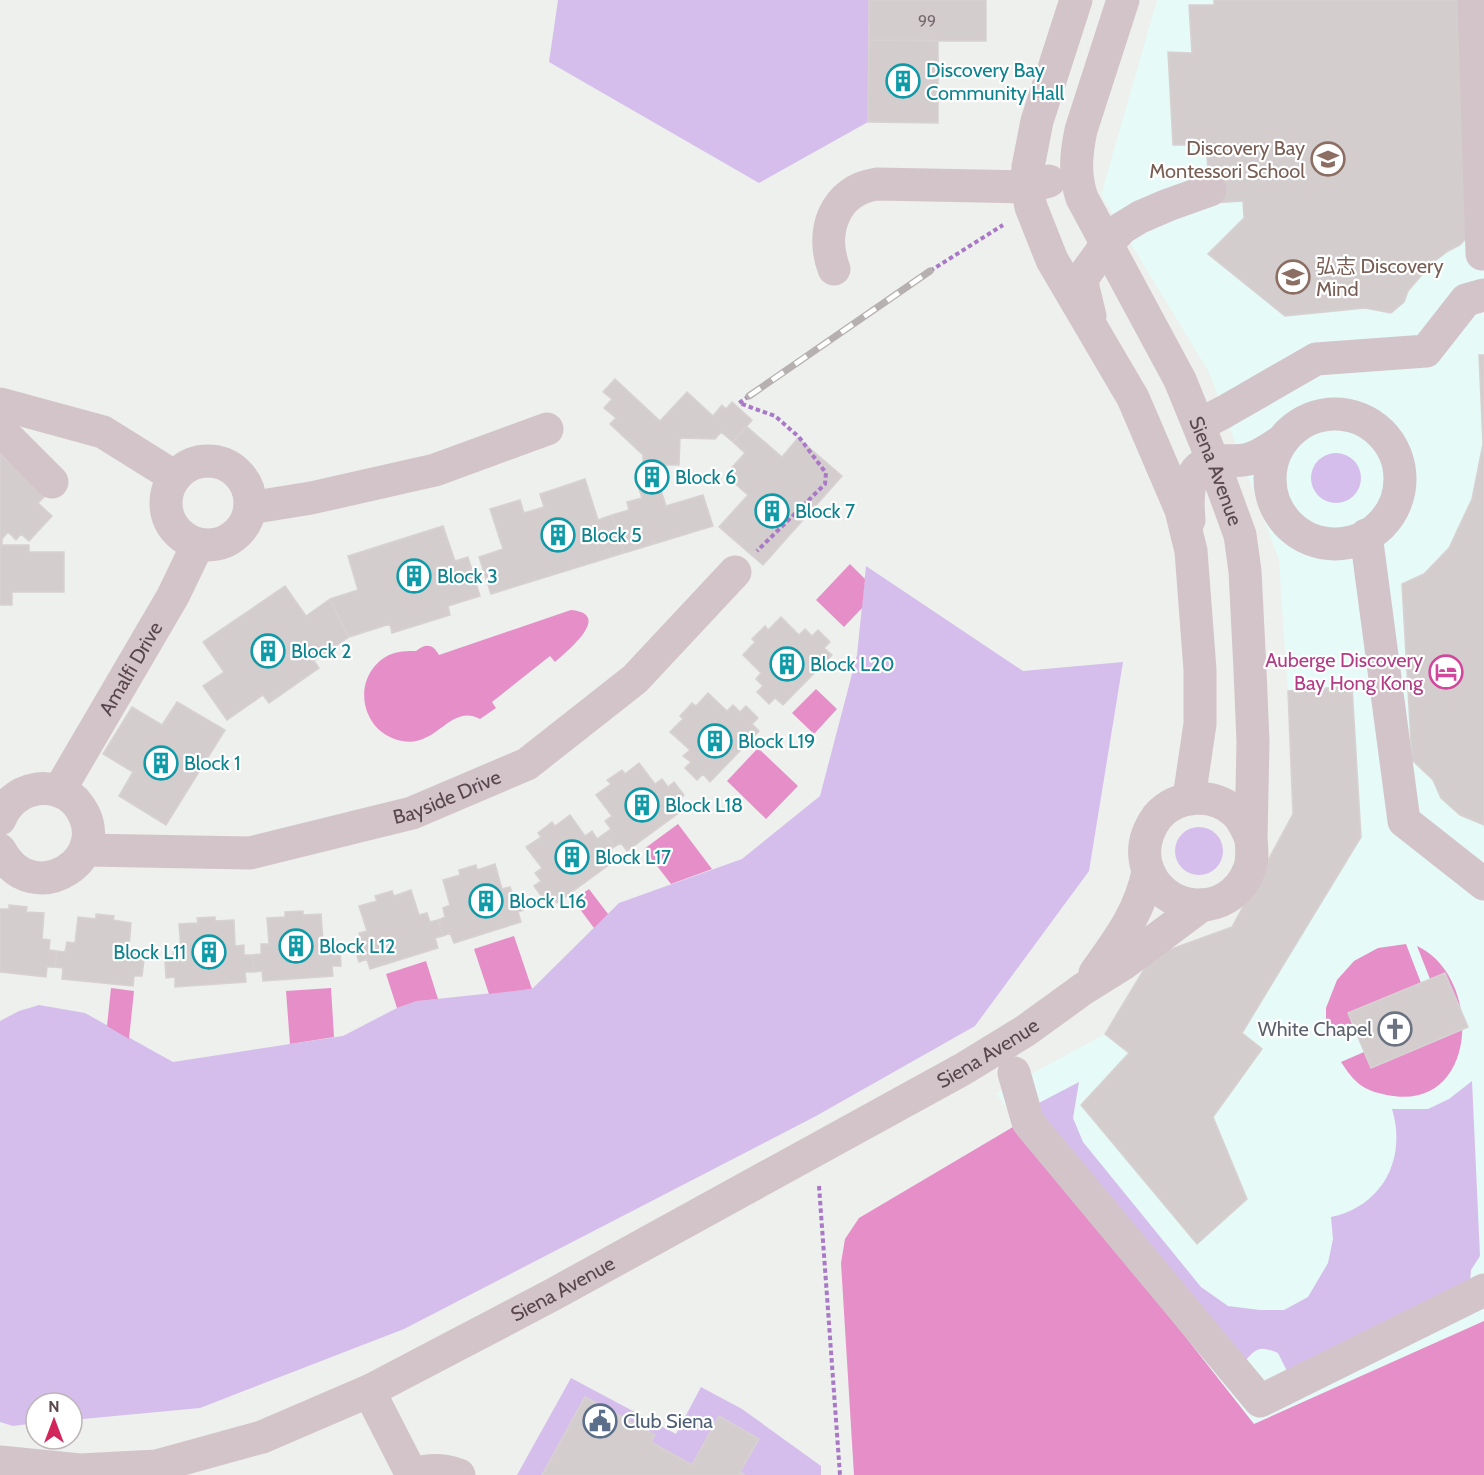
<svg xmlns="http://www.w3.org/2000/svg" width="1484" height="1475" viewBox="0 0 1484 1475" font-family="Cabin,'Noto Sans TC',sans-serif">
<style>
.commercial{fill:#e6faf7}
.green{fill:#d5beeb}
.water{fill:#e58ec8}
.building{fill:#d4cdce;stroke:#d8d1d2;stroke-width:1.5}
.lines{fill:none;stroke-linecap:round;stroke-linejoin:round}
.path{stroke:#a978c6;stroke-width:4;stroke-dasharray:4.5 3;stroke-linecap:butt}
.minor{stroke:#d3c4ca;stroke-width:33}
.rail-casing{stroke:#b7b0b1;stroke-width:7}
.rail{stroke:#fff;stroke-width:4.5;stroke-dasharray:14;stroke-linecap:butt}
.labels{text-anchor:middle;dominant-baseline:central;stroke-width:4.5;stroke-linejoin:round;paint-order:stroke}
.number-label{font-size:16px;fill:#78686e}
.culture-label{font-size:20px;fill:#0d838f;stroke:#fff;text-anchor:start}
.education-label{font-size:20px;fill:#785e54;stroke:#fff;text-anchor:end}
.street-label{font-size:20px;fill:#59474e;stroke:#fff}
.hotel-label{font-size:20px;fill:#b23c85;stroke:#fff;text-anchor:end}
.worship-label{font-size:20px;fill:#5b616d;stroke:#fff;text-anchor:end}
.service-label{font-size:20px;fill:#4e5e75;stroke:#fff;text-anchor:start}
</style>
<rect width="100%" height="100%" fill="#edf0ed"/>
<path class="commercial" d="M1157 0H1484V1321L1254 1424 1018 1124 996 1093 1105 1034 1152 956 1232 927 1293 814 1290 726 1279 560 1209 372 1101 195Z"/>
<path class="green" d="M558 0H869L868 122 759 183 549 62Z
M1311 478a25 25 0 1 1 50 0a25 25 0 1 1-50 0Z
M866 566 1023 671 1123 662 1089 871 975 1026 816 1116 404 1329 200 1408 72 1420V1403H36V1423L13 1426 0 1422V1021L19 1011 39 1005 85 1013 173 1062 343 1036 397 1008 417 1001 532 989 619 903 742 859 820 796 857 655Z
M1175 851a24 24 0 1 1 48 0a24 24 0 1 1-48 0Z
M1472 1081 1480 1256 1471 1270 1470 1282 1288 1373 1278 1353C1258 1345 1257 1348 1243 1363L1035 1105 1079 1082 1073 1118 1083 1142 1201 1287 1228 1306 1260 1310H1284L1308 1297 1328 1263 1333 1239 1331 1217C1383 1206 1407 1158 1392 1109H1428L1449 1099Z
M571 1378 676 1434 701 1387 742 1409 821 1466V1475H517Z"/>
<path class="water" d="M850 564 865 579 862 608 844 627 816 600Z
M571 610C614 614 566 652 555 662L550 656 492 702 496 708 480 719C450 703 437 748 402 741 359 733 350 675 389 655 398 651 407 651 416 651 426 643 433 644 439 655Z
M816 689 837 709 814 734 792 713Z
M758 748 798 786 766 819 727 781Z
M678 824 712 869 671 884 644 849Z
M589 889 608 914 594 928 573 900Z
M514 936 532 989 489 994 474 949Z
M1406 944 1421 983 1348 1013 1353 1025 1326 1034V1008L1337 980 1354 961 1378 948Z
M1417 946C1484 977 1479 1114 1387 1095 1362 1090 1355 1083 1341 1062L1364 1052 1371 1068 1468 1027 1445 973 1430 979Z
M426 961 438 999 417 1001 397 1008 386 974Z
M111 988 134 991 129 1039 107 1026Z
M331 988 334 1037 290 1044 286 991Z
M1018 1124 1254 1424 1484 1321V1475H854L841 1263 845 1239 859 1218Z"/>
<path class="building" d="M869 0H986V41L869 40Z
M1214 0H1461L1483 220 1460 245 1448 251 1432 263 1408 291 1404 302 1391 313 1365 308 1285 316 1208 254 1244 218 1243 201 1211 203 1206 145H1173L1168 52 1192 53 1189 5H1214Z
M869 40 938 41V123L868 122Z
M1479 355H1484V825L1460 815 1441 798 1433 780 1412 760 1402 584 1424 574 1449 548 1472 499 1483 444Z
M615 379 660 421 687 392 713 416 722 405 726 409 732 402 752 420 733 442 721 432 715 439 680 438 679 465H662L661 490 666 506 703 495 713 526 624 553 612 515 629 510 627 502 642 498 639 489 643 488V455L610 424 616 418 604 408 612 399 603 392Z
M746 426 782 457 798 438 842 476 763 565 719 527 748 495 725 475 745 453 733 442Z
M0 454 45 496 38 503 52 516 29 541 21 534 16 540 8 532 2 539V545H29V552H64V592H12V605H0Z
M585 479 598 520 612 515 624 553 491 594 479 557 503 549 490 509 520 500 524 513 544 507 540 494Z
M443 526 455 561 468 557 480 596 448 606 450 615 392 633 390 624 349 637 330 599 358 590 348 556Z
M285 586 306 616 330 599 349 637 314 661 319 668 269 703 263 695 227 720 203 686 224 672 203 642Z
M781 617 799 635 805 629 812 636 818 630 830 642 824 648 832 655 783 705 775 698 769 704 757 692 763 686 756 679 761 673 743 655 755 642 752 639 765 626 768 630Z
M1352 686 1361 837 1242 1033 1262 1049 1213 1117 1247 1199 1197 1244 1081 1105 1129 1053 1105 1034 1152 956 1232 927 1293 814 1288 691Z
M708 693 727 711 733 705 740 712 746 706 758 718 752 724 759 731 710 782 703 774 697 780 685 768 691 762 683 756 690 750 670 732 683 719 680 716 692 703 696 706Z
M177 702 225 730 166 825 119 796 133 772 103 754 132 707 162 725Z
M639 763 655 784 662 779 668 787 674 782 684 795 678 801 684 809 627 851 621 843 614 847 604 834 611 829 605 821 612 816 596 795 611 784 607 780 622 770 625 774Z
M570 815 585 836 592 831 597 839 604 834 614 847 607 852 614 861 557 903 551 894 544 900 534 886 541 881 535 873 542 868 526 847 541 837 538 833 552 822 555 826Z
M495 864 502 889 510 887 513 896 521 894 526 909 518 912 521 922 454 943 450 933 443 936 438 920 445 917 443 908 450 905 443 880 460 875 459 870 476 865 477 870Z
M411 890 419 915 427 913 430 922 438 920 443 936 435 938 438 948 370 969 367 959 359 962 354 945 362 943 359 933 367 931 359 906 377 901 375 896 392 891 394 896Z
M9 905 27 907 26 912 44 913 42 939 50 940 49 950 57 951 55 967H47L46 977 0 972V909H9Z
M303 911V915L321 914 323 940 331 939V949H340L341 966H332L333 976 263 981 262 971 254 972 252 955 261 954V944H269L267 918 285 917V912Z
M96 914 114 916 113 920 131 923 129 949H137L136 959 144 960 142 976H134L133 986 62 979 63 968 55 967 57 951 65 952 67 942 75 943 78 917 96 919Z
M215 917V921L234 920 235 946 244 945V955H252L254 972H245L246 982 175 987V977L166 978 165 961 174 960 173 950H181L179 924 198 923 197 918Z
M1445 973 1468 1027 1371 1068 1348 1013Z
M585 1397 655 1435 651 1442 692 1465 719 1416 759 1439 740 1472 745 1475H542Z"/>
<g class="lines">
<path class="path" d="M930 271 1003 225
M749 396 739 403 775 416 799 437 826 473 825 484 757 551
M819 1186 840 1475"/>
<g class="minor">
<path d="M1076 0 1037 121 1028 167 1027 187 1031 207 1052 260 1133 398 1181 510 1191 551 1200 670V724L1189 798"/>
<path id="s1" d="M1123 0 1081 130C1076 154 1074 175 1082 198L1180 380 1213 461 1240 535 1245 571 1250 670 1253 742 1251 839C1252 849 1253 860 1249 870 1230 920 1160 915 1146 864 1142 847 1147 831 1157 817 1176 794 1213 792 1235 812 1243 819 1247 829 1251 839"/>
<path d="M1474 0 1482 254"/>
<path d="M834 269C820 232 834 190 877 184L1027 187 1049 181"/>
<path d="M1090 316 1083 287V277L1107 244 1122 228 1140 217 1168 205 1210 190"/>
<path d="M0 404 103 432 175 477"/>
<circle cx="1335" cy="479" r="65"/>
<path d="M1199 425 1224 412 1316 359 1426 351 1466 300 1484 295"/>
<path d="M0 435 9 439 52 482"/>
<circle cx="208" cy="503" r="42"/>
<path d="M250 508 311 498 435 470 547 429"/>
<path d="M1189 520C1187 496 1186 463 1217 461 1227 460 1239 462 1249 459 1260 456 1272 447 1282 441"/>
<path d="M1366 535 1404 821 1484 884"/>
<path id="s2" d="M59 791 173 596 198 544"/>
<path d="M0 819C7 802 19 792 37 789 50 787 65 791 75 801 122 855 33 914 0 850"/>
<path id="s3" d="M85 850 250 853 412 813 527 764 635 679 735 572"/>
<path d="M1095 973C1119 939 1139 914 1148 872"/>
<path d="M1014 1073 1028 1122 1260 1401 1484 1290"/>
<path d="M369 1391 412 1475"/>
<path id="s4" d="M0 1462 80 1470 157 1466 262 1437 369 1391 552 1295 963 1069 1025 1031 1083 989 1123 964 1202 905"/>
<path d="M411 1475C429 1469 442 1469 459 1475"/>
</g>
<g class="rail-casing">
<path id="rail" d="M749 396 930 271"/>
</g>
<use href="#rail" class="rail"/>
</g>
<defs>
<g id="building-ring" transform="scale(1.725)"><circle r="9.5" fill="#fff" stroke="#0f9aa8" stroke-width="1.5"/><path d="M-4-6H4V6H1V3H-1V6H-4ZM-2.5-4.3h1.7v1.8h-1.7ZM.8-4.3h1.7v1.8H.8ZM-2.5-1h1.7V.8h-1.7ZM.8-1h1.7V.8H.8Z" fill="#0f9aa8"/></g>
<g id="school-ring" transform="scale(1.725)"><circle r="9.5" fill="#fff" stroke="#8d6e63" stroke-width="1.5"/><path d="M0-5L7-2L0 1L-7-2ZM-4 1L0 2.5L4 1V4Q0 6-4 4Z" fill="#8d6e63"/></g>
<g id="hotel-ring" transform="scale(1.725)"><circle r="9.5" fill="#fff" stroke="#d1479c" stroke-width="1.5"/><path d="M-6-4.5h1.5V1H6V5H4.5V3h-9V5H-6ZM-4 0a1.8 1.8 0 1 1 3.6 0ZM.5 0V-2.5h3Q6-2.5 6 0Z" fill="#d1479c"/></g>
<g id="church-ring" transform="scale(1.725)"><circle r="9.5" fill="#fff" stroke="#6b7280" stroke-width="1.5"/><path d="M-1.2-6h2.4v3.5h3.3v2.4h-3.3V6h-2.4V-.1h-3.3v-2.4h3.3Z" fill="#6b7280"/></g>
<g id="civic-ring" transform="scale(1.725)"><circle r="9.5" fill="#fff" stroke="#5c6f8a" stroke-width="1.5"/><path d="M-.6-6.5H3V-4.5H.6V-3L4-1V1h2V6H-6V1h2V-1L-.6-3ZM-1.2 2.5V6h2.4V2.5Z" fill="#5c6f8a"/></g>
</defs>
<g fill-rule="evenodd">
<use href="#building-ring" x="903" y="81"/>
<use href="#school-ring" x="1328" y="159"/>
<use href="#school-ring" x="1293" y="277"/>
<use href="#building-ring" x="652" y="477"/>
<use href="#building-ring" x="772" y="511"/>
<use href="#building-ring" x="558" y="535"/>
<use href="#building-ring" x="414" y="576"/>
<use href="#building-ring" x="268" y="651"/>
<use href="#building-ring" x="787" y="664"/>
<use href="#hotel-ring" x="1446" y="672"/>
<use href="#building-ring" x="715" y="741"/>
<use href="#building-ring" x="161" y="763"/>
<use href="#building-ring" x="642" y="805"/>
<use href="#building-ring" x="572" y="857"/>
<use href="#building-ring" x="486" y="901"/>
<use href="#building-ring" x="296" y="946"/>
<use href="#building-ring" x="209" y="952"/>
<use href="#church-ring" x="1395" y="1029"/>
<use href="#civic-ring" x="600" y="1421"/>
</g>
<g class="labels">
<g class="number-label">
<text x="927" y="20">99</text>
</g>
<g class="culture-label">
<text x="926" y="70">Discovery Bay<tspan x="926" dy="23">Community Hall</tspan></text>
<text x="675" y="477">Block 6</text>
<text x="795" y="511">Block 7</text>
<text x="581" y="535">Block 5</text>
<text x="437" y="576">Block 3</text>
<text x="291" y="651">Block 2</text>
<text x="810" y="664">Block L20</text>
<text x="738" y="741">Block L19</text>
<text x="184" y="763">Block 1</text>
<text x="665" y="805">Block L18</text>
<text x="595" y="857">Block L17</text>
<text x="509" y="901">Block L16</text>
<text x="319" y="946">Block L12</text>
<text x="186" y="952" text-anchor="end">Block L11</text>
</g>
<g class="education-label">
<text x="1305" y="148">Discovery Bay<tspan x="1305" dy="23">Montessori School</tspan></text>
<text x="1316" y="266" text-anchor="start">弘志 Discovery<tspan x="1316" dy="23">Mind</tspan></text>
</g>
<g class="street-label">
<text stroke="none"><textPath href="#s1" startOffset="510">Siena Avenue</textPath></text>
<text stroke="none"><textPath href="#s2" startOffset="142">Amalfi Drive</textPath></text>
<text stroke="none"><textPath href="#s3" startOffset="370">Bayside Drive</textPath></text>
<text stroke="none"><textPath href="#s4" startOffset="1088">Siena Avenue</textPath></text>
<text stroke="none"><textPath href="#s4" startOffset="602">Siena Avenue</textPath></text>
</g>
<g class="hotel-label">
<text x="1423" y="660">Auberge Discovery<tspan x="1423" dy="23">Bay Hong Kong</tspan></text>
</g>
<g class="worship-label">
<text x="1372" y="1029">White Chapel</text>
</g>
<g class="service-label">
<text x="623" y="1421">Club Siena</text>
</g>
</g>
<g transform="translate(54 1421)"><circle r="28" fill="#ffffff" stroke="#bdb5b8" stroke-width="1.5"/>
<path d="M0-4.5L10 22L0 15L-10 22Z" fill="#d1255b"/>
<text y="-9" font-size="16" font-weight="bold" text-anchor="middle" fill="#59474e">N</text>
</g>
</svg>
